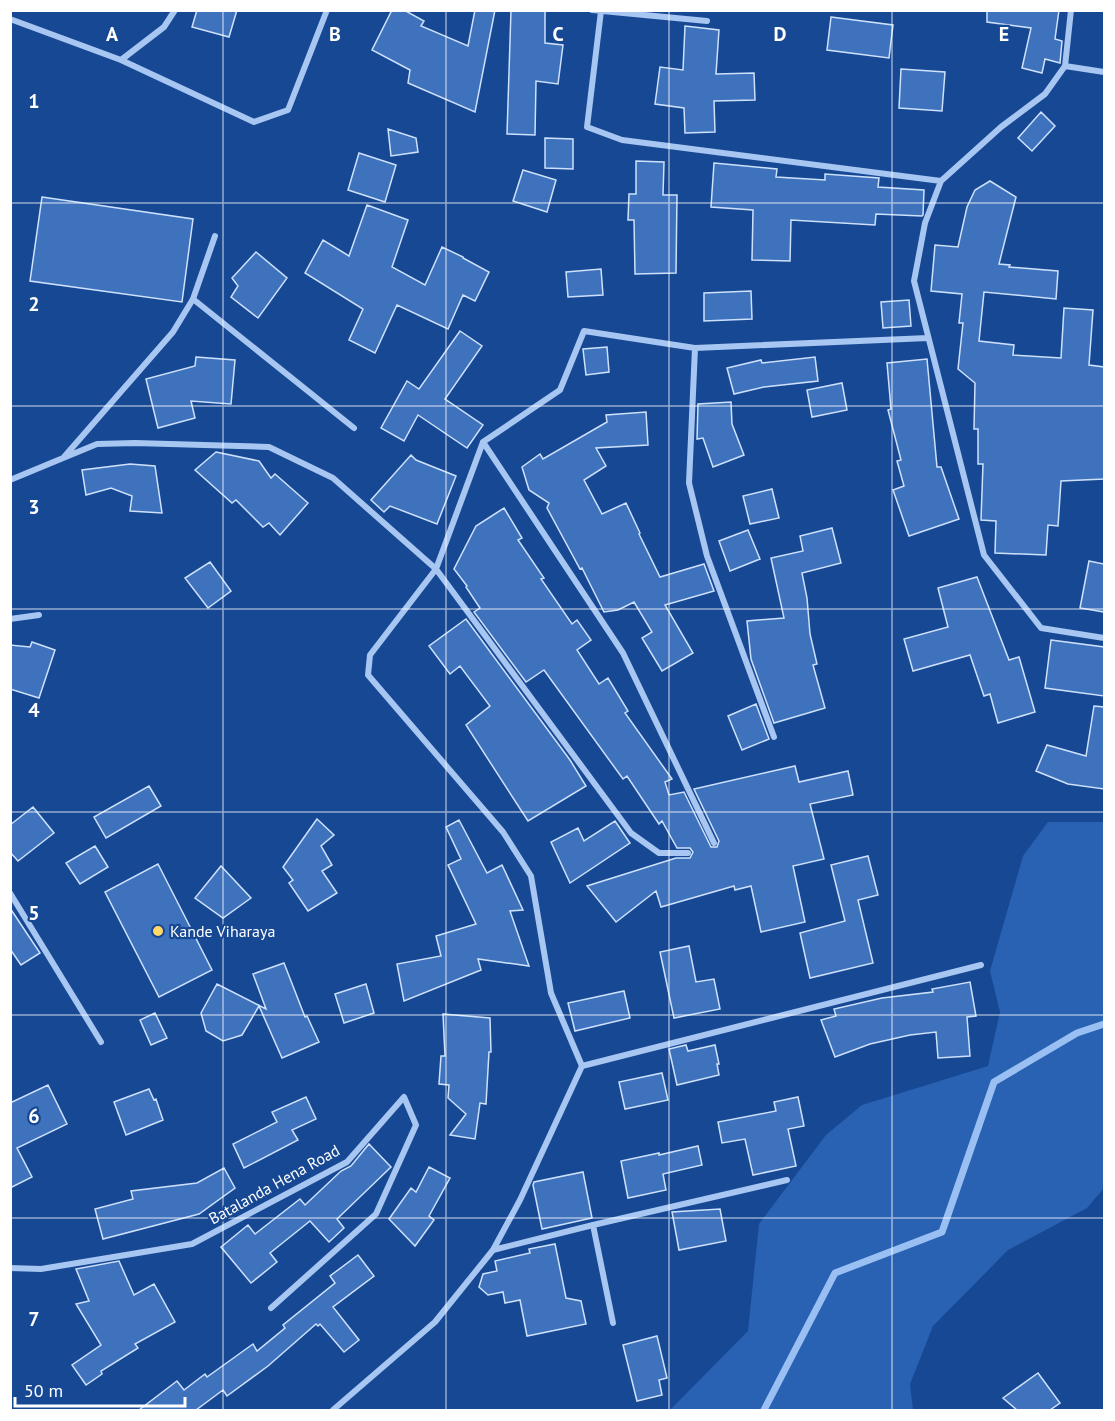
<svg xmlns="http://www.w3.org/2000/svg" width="1115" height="1421" viewBox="0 0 1115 1421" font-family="'PT Sans',sans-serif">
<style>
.green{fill:#2a62b3}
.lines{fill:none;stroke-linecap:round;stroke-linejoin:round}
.stream{stroke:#9ac0f3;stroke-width:7}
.building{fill:#3f72bc;stroke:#cee1fc;stroke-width:1.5}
.minor{stroke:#a7c6f1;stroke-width:6}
.grid{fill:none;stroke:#fff;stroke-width:1.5;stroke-opacity:0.55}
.poi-dot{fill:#ffd967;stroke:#174894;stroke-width:2}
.labels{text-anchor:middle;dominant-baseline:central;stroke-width:4.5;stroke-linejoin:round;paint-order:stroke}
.poi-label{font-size:16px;fill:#fff;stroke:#174894;text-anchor:start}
.street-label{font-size:16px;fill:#fff;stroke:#174894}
.grid-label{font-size:20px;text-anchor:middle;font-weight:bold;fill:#fff;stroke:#174894;stroke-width:4.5;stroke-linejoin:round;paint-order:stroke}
</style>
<rect width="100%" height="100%" fill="#174894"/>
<path class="green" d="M1048 822H1104V1188L1087 1208 1008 1250 933 1326 910 1384 913 1410H670L748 1331 759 1224 826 1135 862 1105 988 1066 1000 1012 990 971 1023 856Z"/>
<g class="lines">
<path class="stream" d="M764 1410 835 1273 942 1232 994 1082 1077 1033 1104 1024"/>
</g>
<path class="building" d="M197 10H237L229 37 192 27Z
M392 10H404L424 21 421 26 468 46 475 10H495L475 112 408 83 410 70 372 50Z
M511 10H545V43L563 45 558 84 536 81 535 135 507 134Z
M987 10H1059L1055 39 1062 41 1060 63 1045 59 1042 73 1022 68 1031 28 987 22Z
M831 17 893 25 889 58 827 50Z
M685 26 719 30 716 74 754 73 755 100 714 101 715 132 685 133 684 108 655 104 660 67 683 70Z
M901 69 945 72 942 111 899 108Z
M1041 112 1055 126 1032 151 1018 138Z
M388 129 416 138 418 152 391 156Z
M545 138 573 139V169L545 168Z
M359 153 396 165 385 202 348 190Z
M636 161 664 162 663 195H677L676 273 635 274 634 220H628L629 194H636Z
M714 163 777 169 776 177 825 180V174L879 178 878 187 924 190 923 215 922 216 876 214 875 225 791 220 790 261 752 260 753 210 711 207Z
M523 170 556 180 547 212 513 201Z
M990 181 1016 197 999 264 1010 265 1009 267 1058 271 1056 299 984 292 979 341 1014 345 1013 355 1061 358 1064 308 1093 310 1089 365 1104 367V479L1061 481 1058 526 1048 525 1046 555 995 553 996 521 981 520 983 464H978V429H974L975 383 958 369 963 323H959L962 294 931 291 935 245 958 247 967 207 975 190Z
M42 197 193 219 182 302 30 281Z
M367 205 408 220 392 267 425 285 442 247 463 257V258L489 272 475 301 463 295 448 329 397 305 375 353 349 340 363 309 305 273 323 240 349 256Z
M256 252 287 278 258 318 231 297 238 286 232 278Z
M601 269 603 295 568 297 566 272Z
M751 291 752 319 704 321V293Z
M909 300 911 326 883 328 881 302Z
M460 331 482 346 445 399 483 425 467 448 418 415 404 441 381 428 407 381 419 389Z
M607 347 609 372 586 375 583 349Z
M196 357 235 360 231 404 191 401 195 418 158 428 146 379 195 366Z
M815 357 818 381 764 387 734 394 727 368 761 360 762 363Z
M927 359 937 467H941L959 519 909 536 893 490 904 486 897 461 901 460 888 410 891 409 887 363Z
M842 383 847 410 812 417 807 390Z
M731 402 732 424 744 455 713 467 703 438 697 439 698 404Z
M646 412 648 445 596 448 606 466 584 480 602 514 626 503 640 533 639 534 660 577 704 564 714 591 665 605 693 653 662 671 642 638 652 632 634 602 618 610 604 612 582 568 580 569 547 508 549 503 529 490 522 467 540 454 543 459 607 422 606 415Z
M216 452 259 461 271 478 275 474 308 503 280 535 269 523 263 527 236 500 232 503 195 470Z
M411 455 416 460 456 476 437 524 390 506 384 512 371 500Z
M130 464 155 466 162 513 130 511 132 496 111 488 86 495 82 470Z
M772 489 779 518 750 524 743 496Z
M504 508 522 538 518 540 544 578 541 579 572 624 577 620 591 640 577 650 599 684 608 678 628 711 625 713 672 779 665 782 669 795 684 792 711 847H717L719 841 694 789 795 766 799 782 848 771 853 795 810 804 824 859 793 866 805 922 761 932 751 886 735 890 734 886 661 907 656 891 616 922 587 886 676 858H690L693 852 690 848H677L662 821 659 824 627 776 623 779 544 670 526 682 474 612 480 608 466 587 467 586 454 569 476 526Z
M832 528 841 563 802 573 807 598 810 634 817 664 813 665 825 708 774 723 751 659 747 621 784 618 771 558 803 551 800 536Z
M748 530 760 559 730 571 719 541Z
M1089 561 1104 564V612L1080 608Z
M210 562 231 591 208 608 185 578Z
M977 577 1009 660 1019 657 1035 712 998 723 990 694 984 696 970 655 913 671 904 639 948 627 938 588Z
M466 619 570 760 586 786 528 821 466 725 490 706 460 666 450 674 429 646Z
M1051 640 1104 647V696L1045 688Z
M32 642 55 650 39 698 10 689V645L30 647Z
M756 704 769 739 742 750 728 716Z
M1094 706 1104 707V789L1068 784 1036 771 1047 745 1086 756Z
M149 786 161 806 106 838 94 817Z
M33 807 54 833 18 861 10 852V825Z
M317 819 334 835 321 846 332 865 322 871 337 893 308 911 289 883 293 880 283 867Z
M459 820 487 873 502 865 523 910 510 911 529 966 478 959 481 970 404 1001 397 964 441 956 436 936 476 924 448 865 461 859 446 827Z
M615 821 630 843 570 883 551 842 578 828 584 841Z
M95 846 108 867 80 884 66 863Z
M868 856 878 895 858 900 873 963 810 978 800 933 845 921 831 865Z
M158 864 212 970 159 997 105 892Z
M221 866 251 898 223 918 195 898Z
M10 908 40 953 21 965 10 949Z
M689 946 696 982 714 979 720 1009 674 1018 660 952Z
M284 963 305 1017 307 1016 319 1042 282 1058 259 1006 242 1035 223 1041 206 1031 201 1013 217 984 266 1009 253 974Z
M970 982 976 1016 967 1017 970 1056 938 1058 936 1032 910 1035 870 1044 835 1057 821 1020 836 1016 834 1009 882 998 933 992 932 989Z
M366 984 374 1013 344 1023 335 994Z
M624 991 630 1018 575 1031 568 1003Z
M155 1013 167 1038 151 1045 140 1020Z
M443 1014 490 1018 491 1052H489L486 1104 480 1103 475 1139 450 1135 466 1114 448 1098 449 1085 439 1084 441 1056H445Z
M686 1045 688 1051 715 1045 719 1064H717L719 1075 677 1085 669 1049Z
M662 1073 668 1100 625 1109 619 1082Z
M48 1085 67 1124 17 1148 32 1177 10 1188V1103Z
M149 1089 154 1100 156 1099 163 1120 126 1135 114 1102Z
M306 1097 316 1119 292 1130 298 1140 244 1168 233 1144 277 1122 272 1112Z
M798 1097 804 1126 788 1129 796 1166 753 1175 745 1139 722 1143 718 1122 776 1111 774 1102Z
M369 1144 391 1167 337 1219 344 1228 329 1242 310 1221 270 1253 277 1262 251 1283 221 1247 248 1225 255 1234 300 1199 305 1205 341 1171 351 1166Z
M698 1146 702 1165 663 1174 666 1190 628 1198 621 1161 659 1153V1155Z
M429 1167 450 1178 429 1216 434 1220 415 1246 389 1219 411 1188 416 1192Z
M224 1168 235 1188 199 1214 103 1239 95 1209 133 1199 131 1191 197 1183Z
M583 1172 592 1218 542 1229 533 1185 534 1182Z
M720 1209 726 1241 679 1250 672 1212Z
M555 1244 566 1298 581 1301 586 1324 527 1336 520 1300 505 1303 503 1292 488 1295 479 1287 483 1274 497 1271 495 1261 530 1253 529 1249Z
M358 1255 374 1276 333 1307 359 1340 344 1352 320 1324 318 1326 316 1324 268 1366 227 1396 223 1390 196 1410H139L177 1381 184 1390 205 1374 207 1377 253 1344 257 1351 285 1328 283 1325 335 1283 330 1276Z
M119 1261 134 1295 154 1284 175 1322 135 1344 138 1348 101 1371 102 1374 86 1385 72 1365 101 1345 76 1304 89 1301 76 1269Z
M657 1336 667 1378 659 1380 662 1395 637 1401 623 1345Z
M1038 1373 1060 1403 1050 1410H1017L1003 1398Z"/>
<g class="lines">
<path class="minor" d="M592 10 707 21
M1071 10 1065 66 1045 94 1001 127 941 181 925 223 914 281 984 555 1041 628 1104 638
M601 11 587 127 622 140 941 181
M10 19 121 60 254 122 288 110 327 10
M121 60 164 27 175 10
M1065 66 1104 72
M193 299 354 428
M695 348 689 483 707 556 774 737
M483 442 623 653 714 843
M64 457 173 332 193 299 215 236
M10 480 97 444 135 443 269 447 333 478 436 569 631 833 659 853H688
M10 619 39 615
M10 893 101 1042
M582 1066 981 965
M593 1225 613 1323
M493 1250 593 1225 787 1180
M10 1268 41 1269 192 1244 347 1162 404 1097 416 1125 376 1214 271 1308
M333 1410 435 1322 493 1250 520 1200 582 1066 551 993 531 876 503 832 368 675 370 655 436 569 483 442 560 390 584 331 695 348 928 338"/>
</g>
<path class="grid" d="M223 10V1410M446 10V1410M669 10V1410M892 10V1410M10 203H1104M10 406H1104M10 609H1104M10 812H1104M10 1015H1104M10 1218H1104"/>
<circle class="poi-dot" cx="158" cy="931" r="6"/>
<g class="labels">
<g class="poi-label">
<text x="170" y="931">Kande Viharaya</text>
</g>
<g class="street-label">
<text transform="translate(274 1184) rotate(-29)">Batalanda Hena Road</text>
</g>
</g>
<g class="grid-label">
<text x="112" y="41">A</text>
<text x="335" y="41">B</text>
<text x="558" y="41">C</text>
<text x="780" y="41">D</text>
<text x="1004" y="41">E</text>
<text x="34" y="108">1</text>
<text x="34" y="311">2</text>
<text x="34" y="514">3</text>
<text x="34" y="717">4</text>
<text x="34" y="920">5</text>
<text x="34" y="1123">6</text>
<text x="34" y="1326">7</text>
</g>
<rect width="1115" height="1421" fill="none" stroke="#ffffff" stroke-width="24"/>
<path d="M15 1397v9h170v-9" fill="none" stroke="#ffffff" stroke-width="3"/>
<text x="24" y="1397" font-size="18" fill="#ffffff" stroke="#174894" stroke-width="4.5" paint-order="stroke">50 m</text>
</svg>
